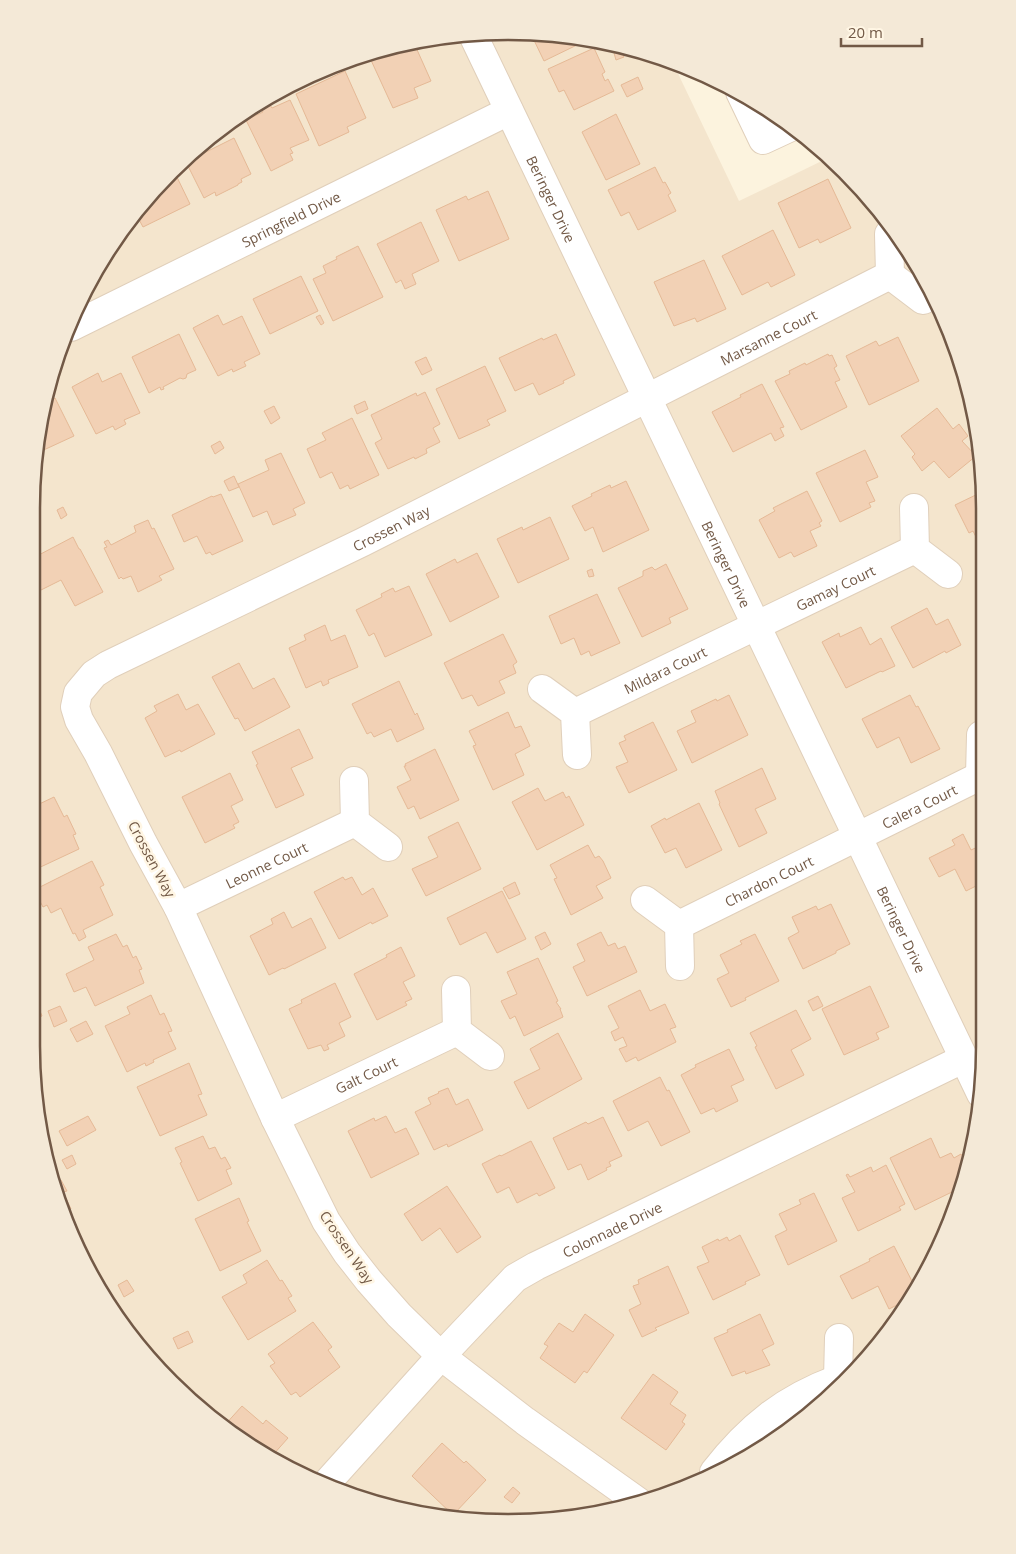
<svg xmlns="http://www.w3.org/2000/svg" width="1016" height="1554" viewBox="0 0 1016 1554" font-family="'Open Sans',sans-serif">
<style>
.residential{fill:#f4e5cd}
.building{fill:#f2d1b5;stroke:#e5b996}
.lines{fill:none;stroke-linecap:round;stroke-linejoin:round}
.minor-casing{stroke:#e0cfba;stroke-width:30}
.minor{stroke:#fff;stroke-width:28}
.labels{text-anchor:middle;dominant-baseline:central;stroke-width:5;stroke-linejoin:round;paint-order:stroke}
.street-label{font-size:14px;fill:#725946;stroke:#fff6e4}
.rim{fill:none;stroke:#725946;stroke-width:2.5}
</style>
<rect width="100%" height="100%" fill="#fcf3de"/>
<path class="residential" d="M477 32 571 35 662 57 672 61 739 201 830 157 886 218 936 297 969 385 984 477 981 1109 936 1257 866 1361 747 1459 631 1507 477 1522 326 1487 218 1424 112 1311 56 1199 31 1046 35 445 80 297 150 193 218 130 297 80 385 47Z"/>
<path class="building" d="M531 34 571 35 575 37 579 44 544 61Z
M414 43 431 81 414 88 418 98 393 108 370 58 386 50V47L392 46 393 48Z
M594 48 605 72 602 74 605 81 608 79 614 91 574 110 564 90 559 92 548 69Z
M621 50 624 57 616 60 614 53Z
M345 71 366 118 347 127 349 132 319 146 296 94Z
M638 77 643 89 627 97 621 85Z
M290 100 309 140 290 148 293 153 290 154 293 160 271 171 246 120 263 112 261 109 270 105 272 108Z
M616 114 640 164 606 180 582 132Z
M234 138 251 174 241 179 242 182 238 184V185L216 196 215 192 204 198 186 162Z
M655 167 663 183 665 182 671 193 668 195 676 211 638 230 629 212 621 216 608 190Z
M174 171 190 204 143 227 136 214 150 193Z
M828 179 851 228 820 243 818 239 799 248 778 203Z
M488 191 509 239 459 261 436 210 466 196 468 200Z
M421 222 439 261 412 274 416 284 405 289 401 280 396 283 377 244Z
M773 230 795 275 771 287 768 282 742 295 722 256Z
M358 246 383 297 333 321 313 279 326 273 323 266 337 259 336 257Z
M704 260 726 309 697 322 695 318 674 326 654 282Z
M301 276 318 311 270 334 253 299Z
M218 315 223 325 242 316 260 354 244 362 246 366 233 372 232 369 218 376 193 328Z
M320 315 324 323 321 325 316 317Z
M179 334 196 370 187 374 186 378 183 379 180 378 163 387 164 389 161 390 160 387 149 393 132 357Z
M556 334 575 375 563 381 564 383 539 395 533 383 515 391 499 358 542 338 543 340Z
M898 337 919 381 869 405 846 356 876 341 879 346Z
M828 354 829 356 832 355 837 366 834 368 840 380 835 382 847 407 801 430 775 381 790 374 789 371 805 363 806 365Z
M426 357 432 370 422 375 415 362Z
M485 366 506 411 487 420 490 425 459 439 436 389Z
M98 373 102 382 121 373 140 413 124 420 126 424 115 430 113 426 96 434 72 387Z
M762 384 784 427 780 428 784 436 775 441 771 433 733 452 712 412 741 397 740 395Z
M425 392 440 424 433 428 440 442 426 449 427 453 415 459 414 457 388 469 375 443 382 439 371 415 416 393 417 396Z
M55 398 74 436 35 454V445L49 401Z
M365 401 368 409 357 414 354 406Z
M274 406 280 418 271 424 264 411Z
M937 408 953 429 959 424 968 436 962 441 976 456 949 478 934 461 922 471 912 457 915 454 901 436Z
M352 418 379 475 350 489 348 485 340 489 332 472 320 478 307 449 326 440 322 433Z
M220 441 224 448 215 454 211 446Z
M865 450 878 477 866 482 875 501 869 503 871 507 840 522 816 473Z
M281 453 305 503 293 509 296 515 273 525 267 511 253 517 238 484 269 470 265 460Z
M234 476 239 487 229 491 224 481Z
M626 481 649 530 603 552 593 527 585 531 572 506 592 496 591 494 610 485 611 488Z
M807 491 822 521 819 523 821 526 810 531 817 546 794 557 791 552 779 558 759 520 775 511 773 508Z
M984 491 983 551 973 531 969 533 955 505Z
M221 494 243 541 212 555 210 552 206 554 197 536 184 542 172 515 212 496 213 497Z
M63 507 67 515 61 519 57 510Z
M550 517 569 559 518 583 497 539 522 527 523 530Z
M148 520 152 529 154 528 174 569 159 576 162 580 138 592 131 576 123 579 121 577 119 579 104 548 107 547 104 542 108 540 111 545 136 532 134 526Z
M73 537 79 549H80L103 592 75 606 61 580 41 590 34 577 35 557Z
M477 553 499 597 450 622 426 574 455 559 457 563Z
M666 564 688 609 669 618 671 623 642 637 618 588 643 576V571L652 567 655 570Z
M592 569 594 576 589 577 587 571Z
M409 586 432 635 385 657 374 633 369 636 356 610 382 597 381 594 393 588 395 592Z
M983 592V607L977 595Z
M597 594 620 643 591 656 589 651 581 655 574 638 561 644 549 616Z
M927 608 936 625 948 619 961 645 946 653 945 651 913 668 891 627Z
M325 625 331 641 345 635 358 667 328 680 329 683 323 686 321 681 306 688 289 648 306 640 304 635Z
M861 627 870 645 881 638 895 666 882 672 881 671 846 688 822 642 839 633 840 637Z
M503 634 517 662 513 665 516 673 499 681 505 693 478 706 472 695 462 699 444 663Z
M983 657V673L976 660Z
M239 663 253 689 274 678 290 707 245 731 238 718 235 719 212 677Z
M399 681 415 715 417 713 424 729 397 742 391 729 374 737 371 732 367 734 352 704Z
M178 694 186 710 198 704 215 734 181 752 180 750 165 757 145 718 157 711 154 706Z
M729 695 748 735 692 763 677 731 696 722 691 711 716 699 717 701Z
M910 695 916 707 918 706 940 749 911 763 899 737 877 748 862 719Z
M508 712 515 728 521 726 530 746 515 754 524 775 493 790 473 746 476 745 469 731Z
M653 722 677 770 629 793 616 767 628 762 619 743 626 740 624 736Z
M299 729 313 758 291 768 304 795 276 808 256 765 258 764 252 752Z
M435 749 459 800 420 819 414 806 408 809 397 787 411 780 404 766H406L405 764Z
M762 768 776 799 755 809 767 833 739 847 719 804 720 803 715 791Z
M230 773 243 800 231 806 239 822 233 825 235 828 205 843 182 797Z
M538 788 545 801 563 792 566 798 569 796 584 825 537 850 512 802Z
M54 797 64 817 67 815 76 834 73 835 79 849 32 871 33 807Z
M699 803 722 850 686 868 676 848 665 853 651 826 665 818 666 820Z
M458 822 481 869 426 896 412 869 438 857 428 837Z
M963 834 971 850 982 845V883L966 891 955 869 939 877 929 858 955 845 952 840Z
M588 845 595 858 599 856 603 861 611 878 596 886 603 898 571 915 554 879 557 878 550 865Z
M92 861 104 885 100 887 113 915 83 930 86 937 79 941 75 933 73 934 61 908 51 913 47 905 43 907 34 890Z
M343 877 345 880 352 877 362 895 373 888 388 916 372 924 371 922 339 939 314 892Z
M515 882 520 894 509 899 503 888Z
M502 891 526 939 497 953 486 932 460 945 447 918Z
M831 904 850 944 836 951V953L803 969 788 938 799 932 792 917 816 906 818 910Z
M284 912 292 928 311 918 326 948 284 969 283 968 269 975 250 936 273 924 271 919Z
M545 932 551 944 541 950 535 937Z
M601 932 608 946 615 943 618 949 625 946 637 972 587 996 573 967 585 961 577 944Z
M116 934 123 947 127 945 133 958 136 956 142 969 139 970 144 983 95 1006 86 987 74 992 66 974 94 960 88 947Z
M755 934 779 981 745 998 746 1000 731 1007 717 979 729 973 720 955 742 944 740 941Z
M401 947 415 976 403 982 412 999 405 1002 407 1005 377 1020 354 974 387 957 386 955Z
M538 958 558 1001 556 1002 561 1009H560L563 1017 524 1036 515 1016 510 1019 501 1001 517 994 507 972Z
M335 983 351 1017 339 1023 345 1036 327 1045 329 1049 324 1051 321 1045 308 1049 289 1009 302 1003 301 1000Z
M870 986 889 1027 876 1033 879 1039 844 1055 822 1009Z
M640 990 650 1011 665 1004 676 1027 670 1029 676 1042 638 1061 636 1057 626 1062 619 1049 627 1046 623 1037 615 1041 611 1032 619 1028 608 1006Z
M151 995 160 1015 164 1013 172 1031 168 1032 176 1049 153 1060 154 1062 146 1066 145 1063 127 1072 105 1026 130 1014 127 1007Z
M818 996 823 1006 813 1011 808 1001Z
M38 1006 42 1016 35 1019 32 1009Z
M60 1006 67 1021 54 1027 48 1011Z
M796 1010 811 1039 791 1050 804 1075 776 1089 755 1047 757 1046 750 1033Z
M86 1021 93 1034 77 1042 70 1029Z
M558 1033 582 1079 528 1109 514 1082 540 1069 530 1049Z
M729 1049 744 1080 731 1086 738 1101 716 1112 714 1108 701 1114 681 1075 696 1067 695 1065Z
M189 1063 202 1094 198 1095 207 1115 160 1136 137 1087Z
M660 1077 667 1091 669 1090 690 1132 661 1146 648 1121 628 1131 613 1101Z
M448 1088 456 1105 468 1099 483 1130 448 1147 447 1144 434 1150 415 1112 431 1104 428 1098 439 1093 438 1092Z
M88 1116 96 1130 67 1146 59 1131Z
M386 1116 395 1133 406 1128 419 1154 371 1178 348 1131 374 1118 375 1121Z
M603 1117 622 1156 609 1162 611 1166 606 1168 607 1170 588 1180 581 1164 568 1170 553 1138 586 1122 588 1124Z
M203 1136 209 1149 215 1147 221 1159 225 1157 231 1168 226 1170 232 1184 198 1201 180 1163 182 1162 175 1148Z
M931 1138 940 1158 951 1153 954 1158 961 1154 965 1161 956 1190 915 1210 890 1158Z
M531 1141 555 1188 539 1196 537 1193 517 1203 509 1187 497 1193 482 1164 500 1155 501 1156Z
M72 1155 76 1164 67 1169 62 1160Z
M886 1165 905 1204 899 1207 901 1210 858 1231 842 1198 855 1192 846 1175 848 1174 850 1177 871 1167 873 1172Z
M51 1168 58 1181 61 1180 67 1191 63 1192 71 1209 63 1213 56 1199Z
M447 1186 481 1237 457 1253 440 1228 422 1241 404 1214Z
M814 1193 837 1241 788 1265 775 1236 787 1230 779 1214 801 1204 799 1200Z
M239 1198 249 1221 247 1222 261 1251 220 1271 195 1219Z
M740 1235 760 1275 745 1282 746 1284 713 1300 697 1267 709 1262 702 1247 718 1239 719 1241 727 1237 729 1241Z
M894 1246 915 1287 907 1300 889 1309 878 1286 852 1299 840 1276 870 1261 869 1259Z
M267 1260 280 1281 282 1280 292 1296 288 1298 296 1311 248 1340 222 1297 247 1283 243 1275Z
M668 1266 689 1313 655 1328 657 1330 642 1337 629 1310 641 1304 633 1286 639 1284 638 1280Z
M127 1280 134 1291 124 1297 118 1285Z
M107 1296 116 1316 112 1311 105 1297Z
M585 1314 614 1335 587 1373 584 1371 575 1383 540 1358 548 1346 544 1344 559 1323 573 1332Z
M760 1314 774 1344 762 1350 770 1365 746 1374 745 1371 732 1376 714 1338 728 1332 727 1330Z
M313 1322 332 1347 328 1350 340 1367 300 1397 296 1392 291 1395 270 1366 275 1363 268 1354Z
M188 1331 193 1342 178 1349 173 1338Z
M653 1374 678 1392 670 1404 686 1415 682 1422 685 1424 666 1450 621 1418Z
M242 1406 263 1424 266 1420 288 1438 272 1456 223 1427Z
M442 1443 464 1463 466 1461 486 1480 453 1515 412 1476Z
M513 1487 520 1493 512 1503 504 1497Z"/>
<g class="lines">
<g class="minor-casing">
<g id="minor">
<path id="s1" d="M472 33 981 1094"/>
<path d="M740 92 763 140 791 127"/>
<path d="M889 234 890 275 923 300"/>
<path id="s2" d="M71 327 509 111"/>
<path d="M914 508 915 549 948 574"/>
<path d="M542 689 575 713 577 755"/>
<path id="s3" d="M575 713 915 549"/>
<path d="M981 735 980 776 982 778"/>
<path d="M354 781 355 822 388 847"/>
<path d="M645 900 679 925 680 966"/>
<path id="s4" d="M178 907 355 822"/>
<path id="s5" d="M679 925 980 776"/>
<path d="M456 990 457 1031 490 1056"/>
<path id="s6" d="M275 1118 457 1031"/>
<path d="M839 1338 838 1379 841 1382"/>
<path d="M714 1472C749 1427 784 1399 838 1379"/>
<path id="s7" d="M324 1486 441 1356 515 1278 536 1266 963 1059"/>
<path id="s8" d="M640 1503 525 1421 441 1356 399 1315 369 1281 347 1253 326 1221 275 1118 178 907 143 843 98 753 79 720 75 707 78 693 94 674 108 665 363 542 890 275"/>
</g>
</g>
<use href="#minor" class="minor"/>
</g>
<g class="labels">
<g class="street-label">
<text stroke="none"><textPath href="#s1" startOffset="184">Beringer Drive</textPath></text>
<text stroke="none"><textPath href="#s2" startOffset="245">Springfield Drive</textPath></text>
<text stroke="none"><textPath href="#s8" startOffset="1791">Marsanne Court</textPath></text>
<text stroke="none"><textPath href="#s8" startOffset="1368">Crossen Way</textPath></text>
<text stroke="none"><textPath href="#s1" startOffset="589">Beringer Drive</textPath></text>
<text stroke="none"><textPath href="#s3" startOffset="289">Gamay Court</textPath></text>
<text stroke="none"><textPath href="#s3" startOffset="100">Mildara Court</textPath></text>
<text stroke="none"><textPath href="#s5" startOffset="268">Calera Court</textPath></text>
<text transform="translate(152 859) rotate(62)">Crossen Way</text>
<text stroke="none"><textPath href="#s4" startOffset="98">Leonne Court</textPath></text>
<text stroke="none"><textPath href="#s5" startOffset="100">Chardon Court</textPath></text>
<text stroke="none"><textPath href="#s1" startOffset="994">Beringer Drive</textPath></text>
<text stroke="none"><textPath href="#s6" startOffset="101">Galt Court</textPath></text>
<text stroke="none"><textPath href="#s7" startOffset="391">Colonnade Drive</textPath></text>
<text transform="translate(347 1247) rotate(56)">Crossen Way</text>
</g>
</g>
<path d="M0 0H1016V1554H0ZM508 40H508A468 468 0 0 1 976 508V1046A468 468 0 0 1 508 1514H508A468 468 0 0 1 40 1046V508A468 468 0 0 1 508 40Z" fill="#f4e9d7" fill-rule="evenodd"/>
<path class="rim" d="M508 40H508A468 468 0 0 1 976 508V1046A468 468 0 0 1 508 1514H508A468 468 0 0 1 40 1046V508A468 468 0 0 1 508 40Z"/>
<path d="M841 38v8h81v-8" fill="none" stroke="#725946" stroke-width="2.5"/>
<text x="848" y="38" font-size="15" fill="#725946" stroke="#fff6e4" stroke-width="4" paint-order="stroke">20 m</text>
</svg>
